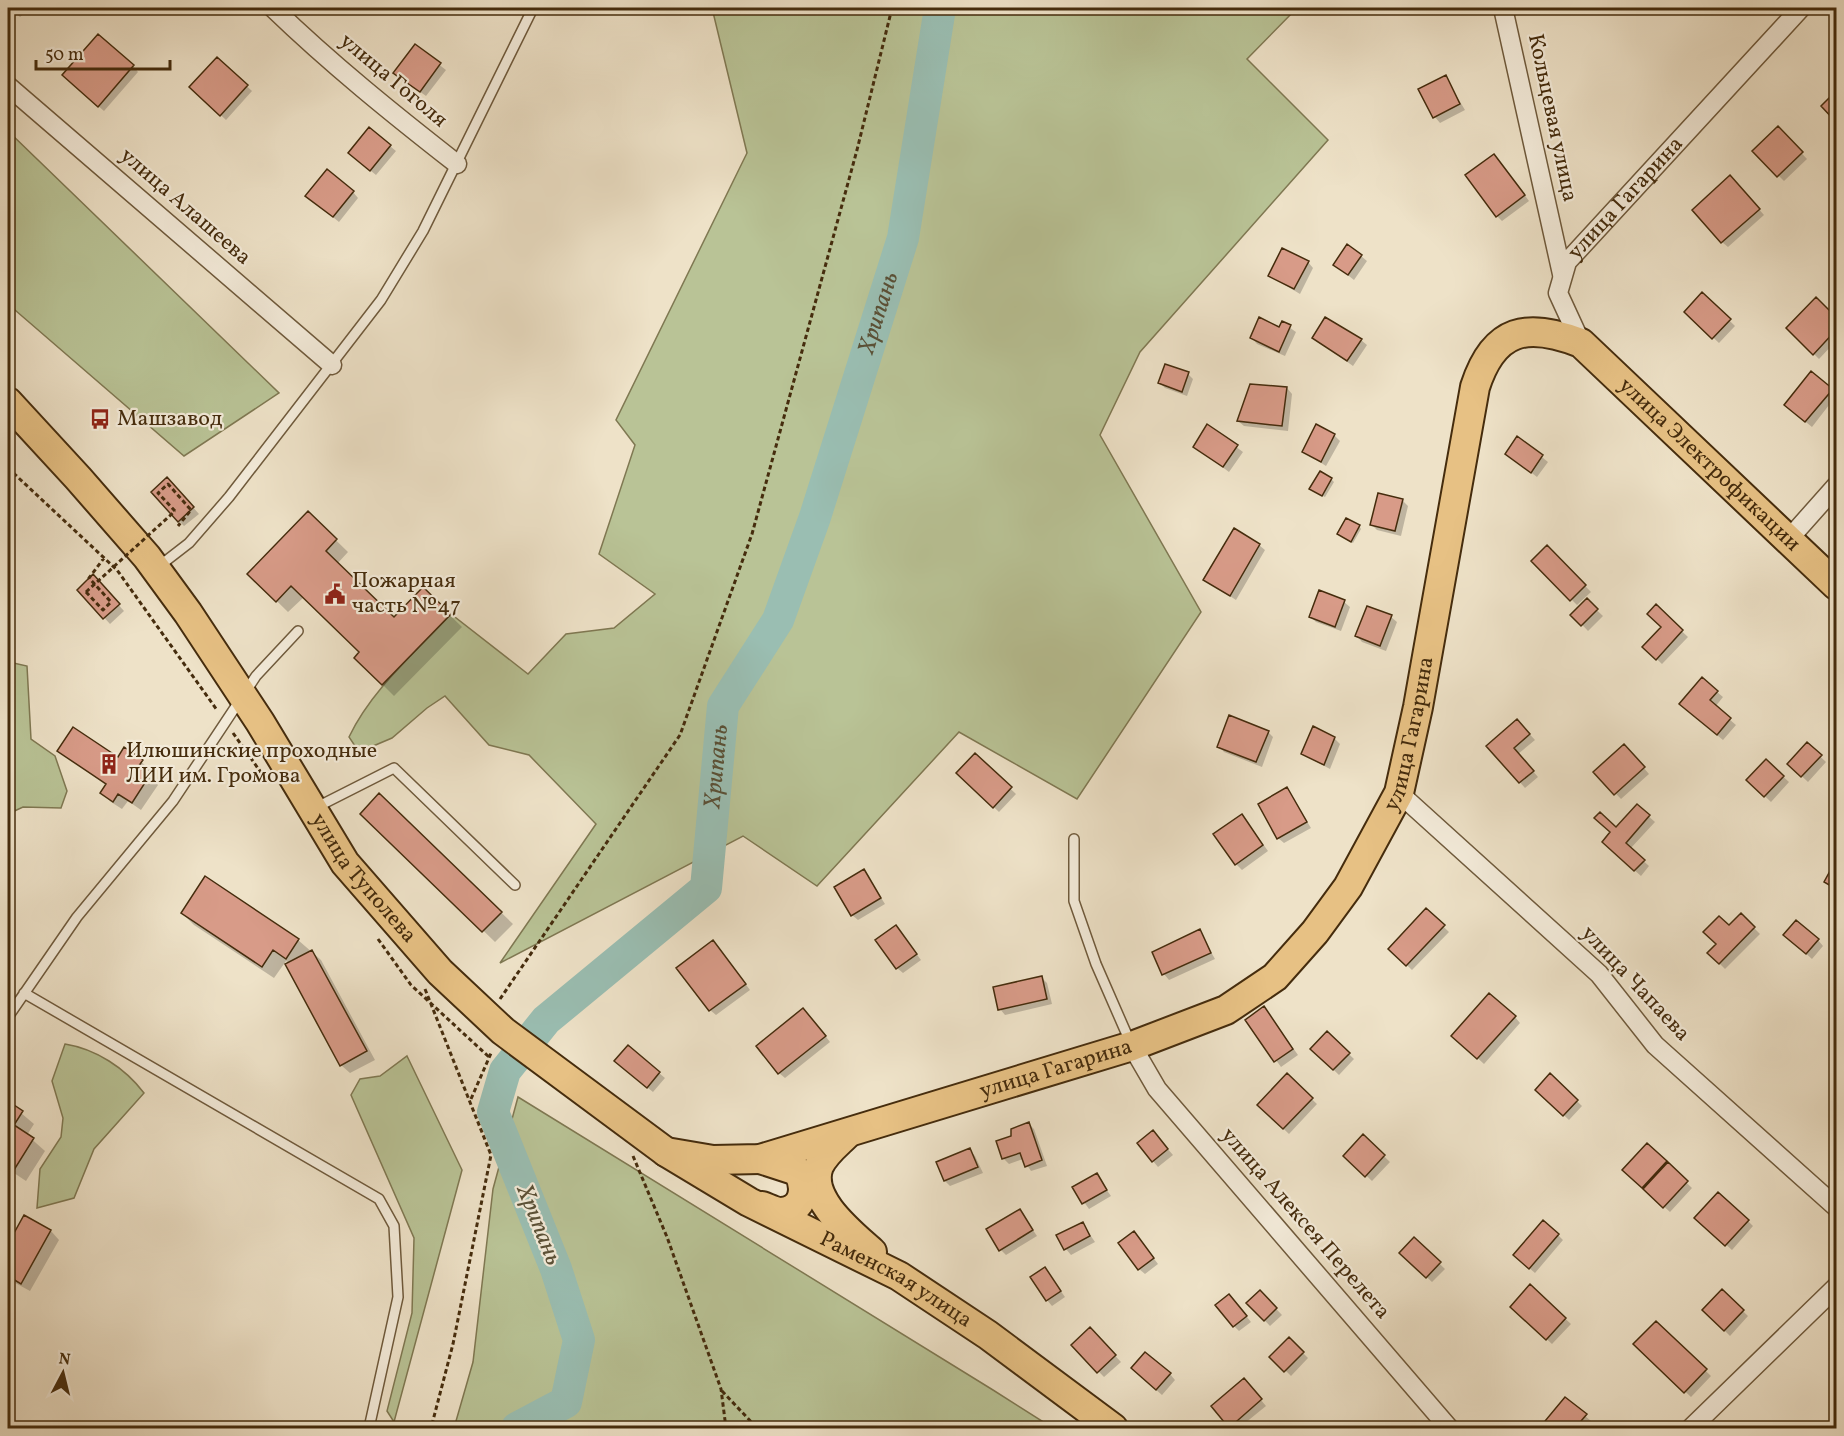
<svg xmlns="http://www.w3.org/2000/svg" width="1844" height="1436" viewBox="0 0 1844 1436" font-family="Vollkorn,serif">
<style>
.green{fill:#b9c396;stroke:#7f7852;stroke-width:1.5}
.shadow{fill:#0003}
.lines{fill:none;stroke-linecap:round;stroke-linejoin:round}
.river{stroke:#9abeb2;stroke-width:32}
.building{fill:#d89b88;stroke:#452c0d;stroke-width:1.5}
.lane-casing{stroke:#6f5a3c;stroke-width:12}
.street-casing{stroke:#6f5a3c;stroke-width:21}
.primary-casing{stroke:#452c0d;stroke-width:32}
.path{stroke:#452c0d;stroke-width:3;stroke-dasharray:4.5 3;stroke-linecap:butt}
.lane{stroke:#f4ecdb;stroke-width:9}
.street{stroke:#f4ecdb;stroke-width:18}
.primary{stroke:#e7c184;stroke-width:28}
.path-bridge{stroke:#452c0d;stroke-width:3;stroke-dasharray:4.5 3;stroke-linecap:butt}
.labels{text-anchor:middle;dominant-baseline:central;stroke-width:4.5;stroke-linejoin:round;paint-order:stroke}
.street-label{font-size:22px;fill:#452c0d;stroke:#f4ecdb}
.poi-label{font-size:22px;fill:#452c0d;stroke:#f4ecdb;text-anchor:start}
.water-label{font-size:24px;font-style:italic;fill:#5a5036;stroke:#f4ecdb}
</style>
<rect width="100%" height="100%" fill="#eee2c8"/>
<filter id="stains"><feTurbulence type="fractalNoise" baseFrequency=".00333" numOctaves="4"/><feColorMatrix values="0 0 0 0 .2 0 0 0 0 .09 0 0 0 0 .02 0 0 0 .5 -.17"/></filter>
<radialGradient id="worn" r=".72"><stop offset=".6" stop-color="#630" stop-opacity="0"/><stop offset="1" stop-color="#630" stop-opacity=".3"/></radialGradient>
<path class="green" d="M712 8H1297L1247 59 1328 140 1140 352 1100 435 1201 612 1077 799 959 732 817 886 743 836 500 963 596 824 529 755 489 745 445 696 427 708 392 738 359 752 349 737C372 689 415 653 451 614L528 674 566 634 614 628 655 594 599 554 635 445 616 420 747 153Z
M8 131 279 393 184 456 8 304Z
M9 662 27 666 31 739 55 756 67 791 61 808 23 807 8 814Z
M65 1044C96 1049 125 1068 144 1093L94 1149 74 1198 37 1208 40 1169 61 1137 63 1118 52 1081Z
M407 1056 462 1170 394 1422 387 1411 412 1313 414 1238 351 1095 360 1079 380 1076Z
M518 1097 993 1390 1053 1428H454L473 1362 493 1189Z"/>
<path class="shadow" d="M11 8H31L20 17Z
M334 8H348L342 14Z
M415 46 446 70 426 96 401 78Z
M217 59 252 91 226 120 191 87Z
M133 66 138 72 104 111 69 81Z
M1445 77 1465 110 1440 123 1435 117Z
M1778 128 1807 159 1784 181 1754 151Z
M369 129 396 151 376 175 355 158Z
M1499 161 1529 201 1502 221 1497 216Z
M1736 183 1764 215 1728 247 1722 242Z
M353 192 358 198 339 222 313 201Z
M1361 256 1367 261 1354 280 1335 265Z
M1308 262 1313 268 1300 294 1270 276Z
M1702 294 1735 326 1719 343 1686 312Z
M1816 299 1836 319V341L1819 359 1788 328Z
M1283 323 1296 332 1285 356 1257 344 1252 338 1280 329Z
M1314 338 1361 340 1367 345 1353 366Z
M1188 374 1193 379 1187 396 1165 388 1160 383Z
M1287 388 1292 394 1288 431 1244 426 1238 421Z
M1832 390 1836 396 1812 427 1791 410Z
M1208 426 1243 452 1229 472 1194 446Z
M1334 435 1340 441 1326 466 1304 452Z
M1518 438 1548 462 1537 477 1507 454Z
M1331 479 1334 482 1325 497 1313 491Z
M173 485 199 514 184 526 179 521Z
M1402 500 1408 506 1401 536 1377 530 1372 525Z
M308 513 348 552 337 564 394 619 423 589 462 627 394 696 356 658 361 653 304 597 288 612 249 574Z
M1359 526 1361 529 1353 543 1339 534Z
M1259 545 1265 550 1236 600 1205 580Z
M1547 547 1591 592 1577 605 1533 561Z
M98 582 124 611 110 624 79 590Z
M1587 601 1603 616 1588 631 1573 615Z
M1344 602 1350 607 1341 631 1316 622 1311 617Z
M1656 607 1688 637 1662 664 1644 647 1663 627Z
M1391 617 1397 622 1386 651 1362 642 1357 636Z
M1717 692 1723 697 1715 707 1736 725 1723 740 1686 710Z
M1523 727 1535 740 1518 754 1538 777 1525 788 1488 746Z
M1268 732 1273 737 1262 767 1224 752 1219 746Z
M1334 738 1340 744 1330 769 1302 754Z
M1807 744 1826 762 1808 782 1789 764Z
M125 749 151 770 148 775 158 785 141 810 128 801 122 809 111 802 102 793 107 786 59 751 118 760Z
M1629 751 1649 774 1621 799 1595 772Z
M975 755 1016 794 999 812 958 773Z
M1766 761 1789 782 1771 802 1748 780Z
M1287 789 1311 828 1284 843 1278 838Z
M379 795 513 924 495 942 362 813Z
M1637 806 1655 822 1630 849 1649 866 1641 876 1609 848 1616 829Z
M1247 822 1268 851 1242 870 1236 864Z
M1836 863V890L1826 882Z
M864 871 885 904 858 920 852 915Z
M1426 910 1449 932 1412 970 1390 949Z
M182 913 298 940 321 960 375 1060 350 1073 341 1065 289 963 286 961 274 978 194 925Z
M1741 915 1760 934 1725 969 1709 953Z
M1199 931 1215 959 1169 980 1164 974Z
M901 933 921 960 903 973 897 968Z
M1791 940H1818L1823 946 1812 959Z
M718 947 750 990 716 1015 710 1010Z
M1041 977 1047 983 1052 1004 1005 1015 1000 1009Z
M1269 1014 1298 1055 1281 1067 1247 1020Z
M809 1015 830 1042 785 1078 779 1073Z
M1515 1017 1520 1023 1484 1064 1459 1041Z
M1327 1033 1354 1059 1339 1075 1312 1049Z
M622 1067 659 1073 665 1078 653 1092Z
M1550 1075 1582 1106 1569 1120 1537 1090Z
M1287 1076 1317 1104 1289 1134 1259 1105Z
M8 1102 34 1124 27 1135 45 1151 26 1181 8 1169Z
M1029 1124 1034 1129 1047 1166 1031 1171 1023 1159 1009 1164 1003 1158 1013 1137Z
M1153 1132 1173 1155 1158 1167 1153 1161Z
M1363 1136 1390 1162 1372 1181 1345 1155Z
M1647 1145 1692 1188 1670 1212 1624 1170Z
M970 1150 975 1156 983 1173 950 1186 945 1181Z
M1096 1175 1111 1196 1089 1209 1074 1188Z
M1020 1211 1037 1236 1006 1255 1001 1250Z
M25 1217 51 1231 59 1240 30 1291 8 1279V1247Z
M1748 1221 1753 1226 1732 1250 1702 1223Z
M1082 1223 1095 1242 1071 1255 1066 1249Z
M1558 1235 1563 1240 1535 1273 1520 1260Z
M1139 1239 1158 1264 1145 1274 1139 1269Z
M1414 1239 1445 1269 1432 1282 1401 1253Z
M1045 1269 1065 1297 1052 1306 1047 1300Z
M1530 1286 1571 1324 1552 1344 1512 1307Z
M1722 1291 1748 1316 1730 1336 1704 1310Z
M1260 1292 1282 1315 1270 1326 1248 1303Z
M1234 1301 1251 1322 1239 1331 1234 1326Z
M1656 1323 1711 1376 1691 1397 1635 1344Z
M1090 1329 1121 1362 1104 1377 1073 1345Z
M1289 1339 1308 1358 1291 1376 1272 1357Z
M1138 1374H1170L1175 1380 1162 1395Z
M1249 1386 1266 1406 1239 1428H1232L1213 1407Z
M1565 1399 1591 1421 1585 1428H1556L1547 1421Z
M1371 1421 1379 1428H1364Z"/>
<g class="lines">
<path class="river" id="s1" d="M517 1428 566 1402 579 1340 556 1269 493 1112 505 1071 546 1020 706 888 723 706 778 620 815 517 903 238 940 8"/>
</g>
<path class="building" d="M98 34 134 65 98 107 62 75Z
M415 44 441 63 420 92 393 73Z
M217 57 248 85 220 116 189 87Z
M1446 75 1460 104 1433 118 1418 89Z
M1836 91V120L1835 121 1821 106Z
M1778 126 1803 152 1777 177 1752 151Z
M369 127 391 145 370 171 348 153Z
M1494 154 1525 195 1496 217 1465 175Z
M327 169 354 191 333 217 305 196Z
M1730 175 1760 209 1721 243 1692 210Z
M1347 244 1362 255 1348 275 1333 265Z
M1282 248 1309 261 1294 289 1268 276Z
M1702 292 1731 319 1712 339 1684 312Z
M1816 297 1836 317V330L1813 355 1786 328Z
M1259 317 1279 327 1282 321 1291 325 1279 352 1250 338Z
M1325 317 1362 339 1347 361 1312 338Z
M1165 364 1189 372 1182 392 1158 383Z
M1811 371 1833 389 1805 422 1784 405Z
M1250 384 1287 387 1282 426 1237 421Z
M1207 424 1238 445 1223 467 1193 447Z
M1316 424 1335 434 1321 462 1302 452Z
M1517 436 1543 455 1531 473 1505 454Z
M1320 471 1332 478 1322 496 1309 489Z
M167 477 194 507 178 522 151 492Z
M1378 493 1403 499 1395 531 1370 525Z
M308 511 337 539 326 551 394 617 423 587 451 614 382 685 354 658 359 652 291 586 276 602 247 574Z
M1346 518 1360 525 1351 542 1337 534Z
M1234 528 1260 544 1230 596 1203 580Z
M1547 545 1586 585 1570 601 1531 561Z
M93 574 120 604 103 619 77 590Z
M1319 590 1345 600 1335 627 1309 617Z
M1587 598 1598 609 1581 626 1570 615Z
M1656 604 1683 630 1656 660 1642 647 1661 627 1647 614Z
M1367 606 1392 615 1380 646 1355 636Z
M1702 677 1718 691 1710 700 1731 718 1717 735 1679 704Z
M1229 715 1269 731 1256 762 1217 747Z
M1517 719 1530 734 1514 748 1534 771 1519 783 1486 746Z
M1313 726 1335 737 1324 765 1301 754Z
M73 727 118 757 124 747 143 760 138 767 150 775 132 803 118 794 113 802 100 793 106 784 57 751Z
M1807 742 1822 755 1801 777 1787 764Z
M1624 744 1645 767 1614 795 1593 772Z
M975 753 1012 787 993 808 956 773Z
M1766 759 1784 776 1764 797 1746 780Z
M1287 787 1307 822 1277 839 1258 804Z
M379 793 502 912 482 932 360 814Z
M1637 804 1650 815 1626 843 1645 860 1634 871 1602 842 1610 832 1594 818 1600 812 1616 827Z
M1242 814 1263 845 1235 865 1213 834Z
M1836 860V889L1824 882Z
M864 869 881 898 851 916 834 887Z
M205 876 299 939 286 959 273 950 262 967 181 913Z
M1426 908 1445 925 1406 966 1388 949Z
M1741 913 1755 927 1719 964 1707 953 1716 944 1703 932 1719 916 1729 925Z
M1796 920 1819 939 1806 954 1783 935Z
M896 925 917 954 896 969 875 940Z
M1200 929 1211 953 1162 975 1152 952Z
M713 940 746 984 709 1011 676 968Z
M312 950 367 1051 340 1066 285 964Z
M1042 976 1047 999 998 1010 993 987Z
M1489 993 1516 1016 1477 1059 1451 1036Z
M1264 1006 1293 1049 1274 1062 1245 1020Z
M803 1008 826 1036 778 1074 756 1046Z
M1327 1031 1350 1053 1333 1070 1310 1049Z
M628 1045 660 1072 647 1088 614 1061Z
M1287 1073 1313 1098 1283 1129 1257 1105Z
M1550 1073 1578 1100 1563 1116 1535 1090Z
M8 1101 23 1111 14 1125 34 1138 14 1170 8 1166Z
M1029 1122 1042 1160 1025 1167 1020 1153 1002 1159 996 1141 1011 1136V1129Z
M1153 1130 1168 1149 1152 1162 1137 1143Z
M1363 1134 1385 1155 1365 1177 1343 1156Z
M1647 1143 1667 1161 1642 1188 1622 1170Z
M970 1148 978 1167 944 1181 936 1162Z
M1668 1162 1688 1181 1663 1208 1643 1189Z
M1097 1173 1107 1190 1082 1204 1072 1187Z
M1718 1192 1749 1220 1725 1246 1694 1218Z
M1020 1209 1033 1230 999 1251 986 1229Z
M24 1215 51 1230 21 1284 8 1276V1244Z
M1543 1220 1559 1234 1529 1269 1513 1255Z
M1083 1222 1090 1236 1064 1250 1056 1235Z
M1134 1231 1154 1258 1138 1270 1118 1243Z
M1414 1237 1441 1262 1426 1278 1399 1253Z
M1045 1267 1061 1291 1046 1301 1030 1277Z
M1530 1284 1566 1318 1546 1340 1510 1307Z
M1722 1289 1744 1310 1724 1331 1702 1310Z
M1260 1290 1277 1308 1264 1321 1246 1303Z
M1229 1294 1247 1316 1233 1327 1215 1305Z
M1656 1321 1707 1369 1684 1393 1633 1344Z
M1090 1327 1116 1355 1097 1373 1071 1345Z
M1289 1337 1304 1352 1284 1372 1269 1357Z
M1145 1352 1171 1373 1156 1390 1131 1368Z
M1244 1378 1262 1399 1229 1428 1211 1406Z
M1565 1397 1587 1414 1575 1428H1555L1545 1421Z"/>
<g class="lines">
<g class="lane-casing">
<path id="lane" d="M158 567 189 543 229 497 381 300 423 231 533 8
M315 808 394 768 515 885
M1074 839V901L1096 964 1131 1044
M24 993 379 1199 394 1226 398 1297 369 1428
M8 1017 77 917 173 801 256 676 298 631"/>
</g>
<g class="street-casing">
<g id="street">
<path d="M273 8C331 64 393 114 457 164"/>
<path d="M1503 8 1562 274"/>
<path d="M8 86 332 365"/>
<path id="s2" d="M1581 343 1558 293 1567 262 1801 8"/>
<path d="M1788 540 1836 486"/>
<path d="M1399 793 1599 974 1655 1045 1836 1207"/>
<path d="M1132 1046 1157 1089 1449 1428"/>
<path d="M1691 1428 1836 1287"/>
</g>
</g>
<g class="primary-casing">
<g id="primary">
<path id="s3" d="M8 402 78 478 147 557 188 613 260 722 345 863 440 972 503 1031 666 1152 749 1202 899 1276 988 1335 1113 1428"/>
<path d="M846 1135C837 1144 825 1153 819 1166 806 1198 851 1233 872 1252"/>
<path id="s4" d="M666 1152 713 1160 760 1159 1132 1046 1226 1010 1275 977 1315 932 1348 887 1399 793 1418 707 1475 387C1494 328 1527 322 1581 343L1836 585"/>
<path d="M760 1159 797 1171C808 1187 804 1211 781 1212 775 1212 768 1208 762 1206"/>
</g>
</g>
<path class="path" d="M8 468 117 570 217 710
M175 511 158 493 168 484 191 510 178 526
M86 592 103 610 111 602 89 578 104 558
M233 733 267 781
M378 939 411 985 489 1057
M425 989 491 1155 453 1344 431 1428
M500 999 680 735 752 534 857 150 892 8
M471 1099 492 1051
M633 1156 667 1237 721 1389 726 1428
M722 1391 757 1428"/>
<use href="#lane" class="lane"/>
<use href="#street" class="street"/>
<use href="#primary" class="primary"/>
<path class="path-bridge" d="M86 592 175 511"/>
</g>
<defs>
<g id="bus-bare" transform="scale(1.62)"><path d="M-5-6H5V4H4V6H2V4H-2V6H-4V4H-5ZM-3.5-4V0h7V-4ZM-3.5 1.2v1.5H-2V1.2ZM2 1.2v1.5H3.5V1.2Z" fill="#8f2418" stroke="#f4ecdb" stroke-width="2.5" paint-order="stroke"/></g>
<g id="civic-bare" transform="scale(1.62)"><path d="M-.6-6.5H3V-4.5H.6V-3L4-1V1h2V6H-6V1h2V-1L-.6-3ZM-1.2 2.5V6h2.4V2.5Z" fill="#8f2418" stroke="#f4ecdb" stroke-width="2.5" paint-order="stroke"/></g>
<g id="building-bare" transform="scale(1.62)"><path d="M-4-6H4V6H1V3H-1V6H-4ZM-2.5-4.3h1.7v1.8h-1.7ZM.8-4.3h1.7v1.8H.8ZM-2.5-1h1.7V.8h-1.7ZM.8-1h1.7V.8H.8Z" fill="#8f2418" stroke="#f4ecdb" stroke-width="2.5" paint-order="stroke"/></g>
</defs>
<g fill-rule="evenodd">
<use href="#bus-bare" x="100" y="419"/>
<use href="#civic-bare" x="335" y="594"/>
<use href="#building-bare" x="109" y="764"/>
</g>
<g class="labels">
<g class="street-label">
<text transform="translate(393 81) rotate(40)">улица Гоголя</text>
<text transform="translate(1552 118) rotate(78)">Кольцевая улица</text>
<text stroke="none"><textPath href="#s2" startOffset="174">улица Гагарина</textPath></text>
<text transform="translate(185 207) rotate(41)">улица Алашеева</text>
<text stroke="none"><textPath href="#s4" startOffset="1592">улица Электрофикации</textPath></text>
<text stroke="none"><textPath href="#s4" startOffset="926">улица Гагарина</textPath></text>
<text stroke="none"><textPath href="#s3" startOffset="596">улица Туполева</textPath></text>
<text transform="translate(1635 984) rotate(47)">улица Чапаева</text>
<text stroke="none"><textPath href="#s4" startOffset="404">улица Гагарина</textPath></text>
<text transform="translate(1305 1224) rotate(49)">улица Алексея Перелета</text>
<text stroke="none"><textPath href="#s3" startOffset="1270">Раменская улица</textPath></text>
</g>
<g class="poi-label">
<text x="117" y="419">Машзавод</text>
<text x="352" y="581">Пожарная<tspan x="352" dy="25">часть №47</tspan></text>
<text x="126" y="751">Илюшинские проходные<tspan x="126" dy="25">ЛИИ им. Громова</tspan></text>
</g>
<g class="water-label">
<text stroke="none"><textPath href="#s1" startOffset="1286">Хрипань</textPath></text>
<text stroke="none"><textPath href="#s1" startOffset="800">Хрипань</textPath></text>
<text transform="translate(538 1225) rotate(68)">Хрипань</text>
</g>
</g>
<rect width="1844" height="1436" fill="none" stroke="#eee2c8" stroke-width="30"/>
<rect x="9" y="9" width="1826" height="1418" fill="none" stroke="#452c0d" stroke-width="3"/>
<rect x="15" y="15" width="1814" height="1406" fill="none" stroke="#452c0d" stroke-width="1.5"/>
<g transform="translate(63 1373) rotate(7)" stroke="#f4ecdb" stroke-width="4.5" paint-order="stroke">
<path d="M0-4.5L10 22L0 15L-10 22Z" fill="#452c0d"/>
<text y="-9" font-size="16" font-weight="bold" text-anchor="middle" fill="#452c0d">N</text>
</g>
<path d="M36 60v9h134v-9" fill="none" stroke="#452c0d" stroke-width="3"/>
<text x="45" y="60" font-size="18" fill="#452c0d" stroke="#f4ecdb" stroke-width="4.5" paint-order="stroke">50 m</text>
<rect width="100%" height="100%" filter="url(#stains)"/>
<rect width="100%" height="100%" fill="url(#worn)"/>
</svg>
